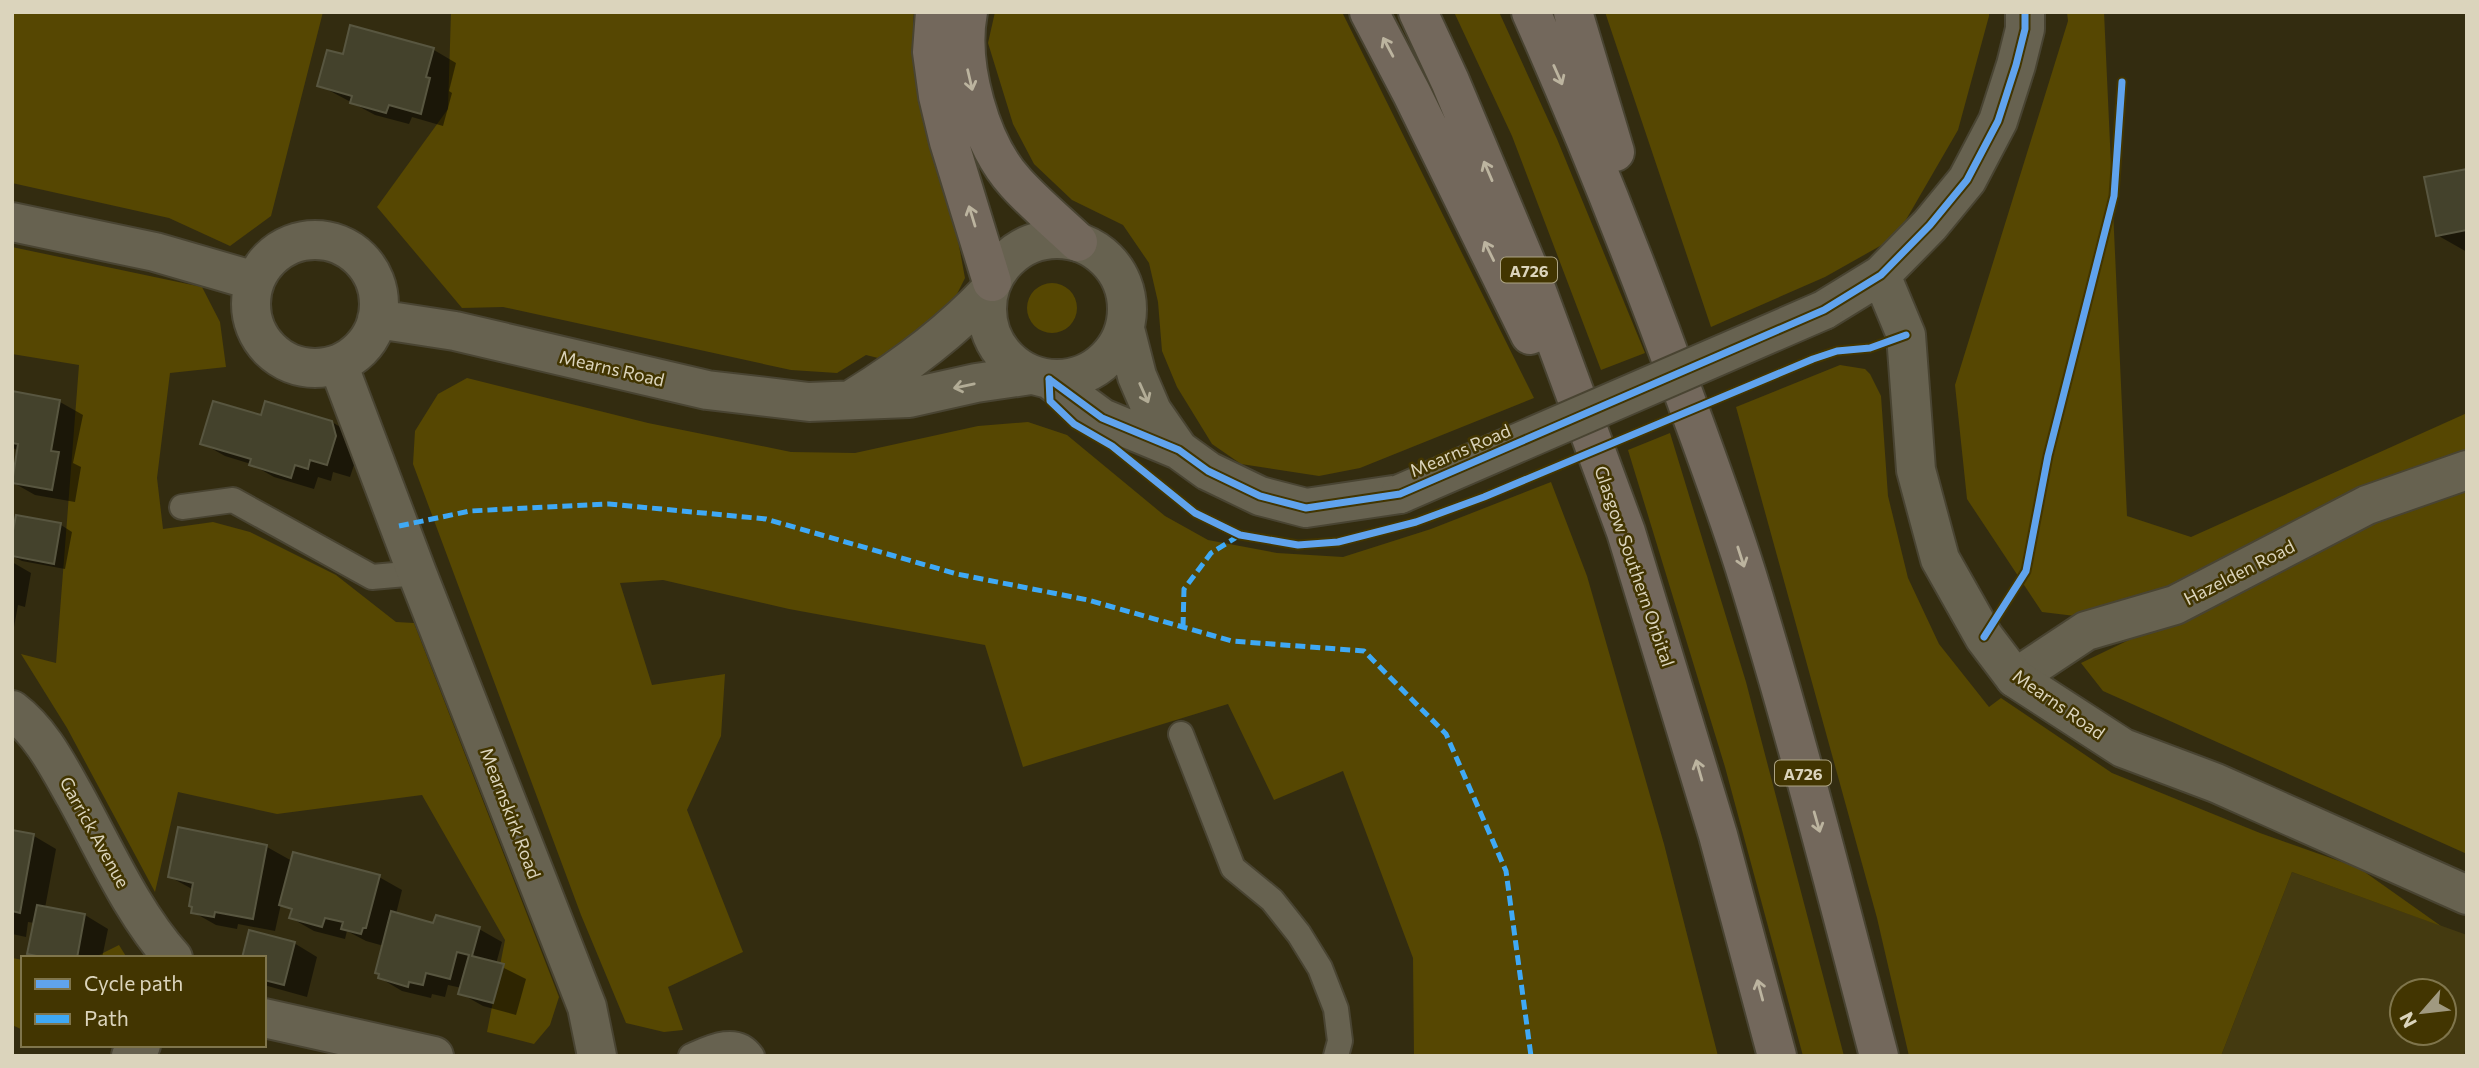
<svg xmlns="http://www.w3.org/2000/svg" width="2479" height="1068" viewBox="0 0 2479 1068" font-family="Commissioner,sans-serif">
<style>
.built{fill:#443a10;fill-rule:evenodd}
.green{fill:#564702}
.shadow{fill:#0007}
.building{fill:#44422c;stroke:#585640;stroke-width:2}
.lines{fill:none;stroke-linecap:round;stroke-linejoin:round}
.lane-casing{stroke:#494432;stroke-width:28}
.street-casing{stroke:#494432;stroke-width:42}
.secondary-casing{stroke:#494432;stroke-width:42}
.highway-casing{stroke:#494432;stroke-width:42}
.lane{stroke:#676250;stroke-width:24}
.street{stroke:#676250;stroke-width:38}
.secondary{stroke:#676250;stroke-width:38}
.highway{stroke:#73685c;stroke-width:38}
.secondary-bridge-casing{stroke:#494432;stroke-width:42;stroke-linecap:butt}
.secondary-bridge{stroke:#676250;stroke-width:38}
.quiet{stroke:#3fa9f5;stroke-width:5;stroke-dasharray:10 5;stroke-linecap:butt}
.cycleway-casing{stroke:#423501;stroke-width:11}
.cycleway{stroke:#60a3ed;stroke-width:7}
.oneway{stroke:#bcb49f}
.oneway2{stroke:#b2ac96}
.labels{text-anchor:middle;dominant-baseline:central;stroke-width:5;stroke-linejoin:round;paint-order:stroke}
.shield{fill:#423501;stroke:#ada484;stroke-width:2}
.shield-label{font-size:16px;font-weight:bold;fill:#dbd4bc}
.street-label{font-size:18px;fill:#dbd4bc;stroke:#423501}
</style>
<rect width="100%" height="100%" fill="#332c10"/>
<path class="built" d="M2292 872 2467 935V1040L2464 1056H2221ZM2402 991H2444V1033H2402Z"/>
<path class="green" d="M12 12H323L271 216 230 246 169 218 12 183Z
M451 12H914L913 22 921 100 957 235 965 278 957 294 917 337 878 358 866 355 837 373 791 370 503 307 462 308 377 207 448 109Z
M995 12H1342L1534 398 1360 468 1319 476 1241 464 1212 444 1177 387 1162 351 1158 302 1149 263 1123 225 1072 200 1034 164 1013 124 988 43Z
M1454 12H1499L1557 139 1645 353 1601 370 1512 136Z
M1605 12H1989V16L1958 130 1896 237 1825 277 1711 327Z
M2067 12H2104L2127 516 2191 537 2467 413V854L2103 691 2081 663 2158 626 2042 612 1967 499 1955 385 2068 21Z
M12 247 202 287 220 322 226 367 170 373 157 478 163 529 213 522 250 532 336 575 396 622 414 623 559 997 550 1025 534 1044 487 1032 505 940 422 795 277 814 178 792 155 892 67 728 21 654 56 663 79 365 12 354Z
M1027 308a25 25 0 1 1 50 0a25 25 0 1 1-50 0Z
M1840 365 1865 369 1870 374 1881 396 1888 496 1908 578 1939 644 1989 707 2001 698 2112 773 2260 833 2359 868 2441 926 2292 872 2221 1056H1909L1877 918 1736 407Z
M467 378 648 423 791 452 855 453 978 426 1028 422 1067 435 1165 516 1208 540 1277 553 1343 557 1431 529 1551 482 1587 576 1664 844 1718 1056H1414L1413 958 1343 771 1274 800 1228 704 1023 767 985 645 789 609 663 580 620 583 652 685 725 674 721 736 687 810 743 952 668 987 683 1030 664 1032 626 1023 581 915 413 464 415 431 438 394Z
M1670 433 1746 682 1844 1056H1803L1725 767 1628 450Z
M119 945 127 958H93Z
M12 958 23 960V1030L12 1025Z"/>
<path class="shadow" d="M352 27 434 50 456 63 449 91 452 93 443 126 412 117 409 124 375 115 319 85 344 56Z
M2467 171V252L2437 235Z
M12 392 60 402 83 415 73 463 81 467 75 502 35 495 12 482 18 451 12 447Z
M262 417 332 422 355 436 359 450 350 477 333 472 331 481 318 477 314 489 274 477 251 464 225 456 202 443Z
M18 517 61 525 72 532 65 569 22 561 12 556Z
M12 562 31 573 25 607 18 605 12 638Z
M179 830 267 847 292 861 379 877 402 890 396 914 435 925 479 929 502 942 496 964 526 979 516 1015 483 1006 460 993 462 988 448 985 445 997 432 994 431 998 402 991 380 978 384 946 366 941 347 931 345 939 314 931 291 918 293 911 281 904 275 931 238 924 237 929 216 925 193 912 194 890 170 877Z
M12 831 34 836 56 849 45 908 85 915 108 929 102 958H37L29 953 35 923 28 922 26 937 12 934Z
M294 943 317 957 307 997 264 985V958Z"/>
<path class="building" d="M350 25 434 48 426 77 430 78 421 114 389 105 386 113 350 103 352 96 317 86 327 50 343 54Z
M2467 169V230L2436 236 2424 177Z
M12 391 60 400 51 451 59 452 52 490 12 483 18 444 12 443Z
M213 401 261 415 265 401 332 421 336 436 327 465 310 460 308 469 295 465 291 478 249 465 251 459 200 444Z
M16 515 61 523 54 564 12 556V536Z
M178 827 267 845 253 919 215 912 214 917 191 913 192 907 189 906 193 883 168 877Z
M12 830 34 834 20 913 12 911Z
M293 852 380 875 366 928H363L361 934 341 929 343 922 325 918 322 927 289 918 292 909 279 905Z
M37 905 85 914 77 958H46L27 954Z
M391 911 433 923 436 915 480 927 472 956 504 964 493 1003 458 994 469 955 457 952 450 979 426 973 423 985 409 982 408 987 378 978 379 974 375 973Z
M249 930 295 942 284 985 264 980V958H242Z"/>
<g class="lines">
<g class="lane-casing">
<path id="lane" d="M182 507 233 500 372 577 417 573
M1181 734 1233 868 1272 900 1299 934 1320 968 1336 1009 1340 1041 1336 1056
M691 1056C711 1047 737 1034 752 1056"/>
</g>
<g class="street-casing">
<path id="street" d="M2015 678 2086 631 2175 605 2367 505 2467 470
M12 710C41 732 57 764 75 796 105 850 132 912 173 958
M264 1018 434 1056
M131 1056 141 1045"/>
</g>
<g class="secondary-casing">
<path id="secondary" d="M12 222 155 252 255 281
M987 309a70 70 0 1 1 140 0a70 70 0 1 1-140 0Z
M251 304a64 64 0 1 1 128 0a64 64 0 1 1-128 0Z
M1881 275 1906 335 1916 470 1940 559 1984 637 2015 678 2123 748 2216 783 2467 895
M1824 310 1881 275 1930 225 1967 180 1998 121 2016 65 2025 29V12
M377 319 455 331 707 390 809 402 909 398 976 383 1031 375
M1125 329 1137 376 1152 411 1179 450
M338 364 417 573 587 1007 597 1056
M1049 379 1102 418 1179 450 1208 471 1260 496 1306 508 1400 494
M854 398C904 367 949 334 989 291"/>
</g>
<g class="highway-casing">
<path id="highway" d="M935 12 932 52 938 96 949 142 992 282
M968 12C958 64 980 144 1016 183 1035 204 1058 223 1078 242
M1369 12 1412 94 1530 335
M1418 12 1450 81 1530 272 1626 532 1718 835 1777 1056
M1531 12C1588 141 1639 270 1687 403 1708 460 1729 517 1747 575 1796 734 1837 895 1879 1056
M1573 12 1615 152"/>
</g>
<use href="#lane" class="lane"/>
<use href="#street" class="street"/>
<use href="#secondary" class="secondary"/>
<use href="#highway" class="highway"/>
<g class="secondary-bridge-casing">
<path id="secondary-bridge" d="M1400 494 1824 310"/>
</g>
<use href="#secondary-bridge" class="secondary-bridge"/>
<path class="quiet" d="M399 526 470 511 609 504 766 519 957 574 1088 600 1232 641 1364 651 1446 734 1506 871 1531 1056
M1183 627 1184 589 1211 553 1240 535"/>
<g class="cycleway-casing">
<path id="cycleway" d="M1049 379 1102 418 1179 450 1208 471 1260 496 1306 508 1400 494 1824 310 1881 275 1930 225 1967 180 1998 121 2016 65 2025 29V12
M1049 379 1050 401 1074 424 1112 446 1195 513 1240 535 1298 545 1338 542 1416 522 1484 497 1813 359 1837 351 1870 348 1906 335
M1984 637 2026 571 2048 456 2114 196 2122 82"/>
</g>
<use href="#cycleway" class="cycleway"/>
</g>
<defs><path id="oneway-shaft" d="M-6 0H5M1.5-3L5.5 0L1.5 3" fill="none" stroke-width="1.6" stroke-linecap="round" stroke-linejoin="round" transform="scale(1.75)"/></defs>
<g class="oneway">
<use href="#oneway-shaft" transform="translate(1388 47) rotate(-118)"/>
<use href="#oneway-shaft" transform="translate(1558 75) rotate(66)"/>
<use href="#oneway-shaft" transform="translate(970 80) rotate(77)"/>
<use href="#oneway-shaft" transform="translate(1488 171) rotate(-113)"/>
<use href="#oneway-shaft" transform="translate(972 216) rotate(-107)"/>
<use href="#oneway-shaft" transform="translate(1489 251) rotate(-116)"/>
<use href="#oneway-shaft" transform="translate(1741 557) rotate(72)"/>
<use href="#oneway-shaft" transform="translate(1699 770) rotate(-106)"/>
<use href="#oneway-shaft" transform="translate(1817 822) rotate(74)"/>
<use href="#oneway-shaft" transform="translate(1760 990) rotate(-105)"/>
</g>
<g class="oneway2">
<use href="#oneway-shaft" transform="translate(964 386) rotate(168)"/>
<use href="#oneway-shaft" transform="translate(1144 393) rotate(66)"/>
</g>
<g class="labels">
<g class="shield">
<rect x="1501" y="257.5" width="56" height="25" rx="5"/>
<rect x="1775" y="760.5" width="56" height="25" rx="5"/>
</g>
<g class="shield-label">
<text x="1529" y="270">A726</text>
<text x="1803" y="773">A726</text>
</g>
<g class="street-label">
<text transform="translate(612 368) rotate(13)">Mearns Road</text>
<text transform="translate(1460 450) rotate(-23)">Mearns Road</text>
<text transform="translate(1635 566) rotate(71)">Glasgow Southern Orbital</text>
<text transform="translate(2239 572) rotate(-27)">Hazelden Road</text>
<text transform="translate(2059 704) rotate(35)">Mearns Road</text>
<text transform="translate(511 813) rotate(69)">Mearnskirk Road</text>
<text transform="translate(95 832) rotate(61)">Garrick Avenue</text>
</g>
</g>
<rect width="2479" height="1068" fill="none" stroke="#dbd4bc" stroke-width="28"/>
<rect x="21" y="956" width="245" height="91" fill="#423501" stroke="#7f754c" stroke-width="2"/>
<rect x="35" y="979" width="35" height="10" fill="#60a3ed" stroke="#7f754c" stroke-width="2"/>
<text x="84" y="991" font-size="21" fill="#dbd4bc">Cycle path</text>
<rect x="35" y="1014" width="35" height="10" fill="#3fa9f5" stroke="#7f754c" stroke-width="2"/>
<text x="84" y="1026" font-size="21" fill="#dbd4bc">Path</text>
<g transform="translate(2423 1012) rotate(242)"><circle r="33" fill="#423501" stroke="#7f754c" stroke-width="2"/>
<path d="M0-5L12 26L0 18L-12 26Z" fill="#a09980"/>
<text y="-10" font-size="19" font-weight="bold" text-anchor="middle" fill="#dbd4bc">N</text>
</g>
</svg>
